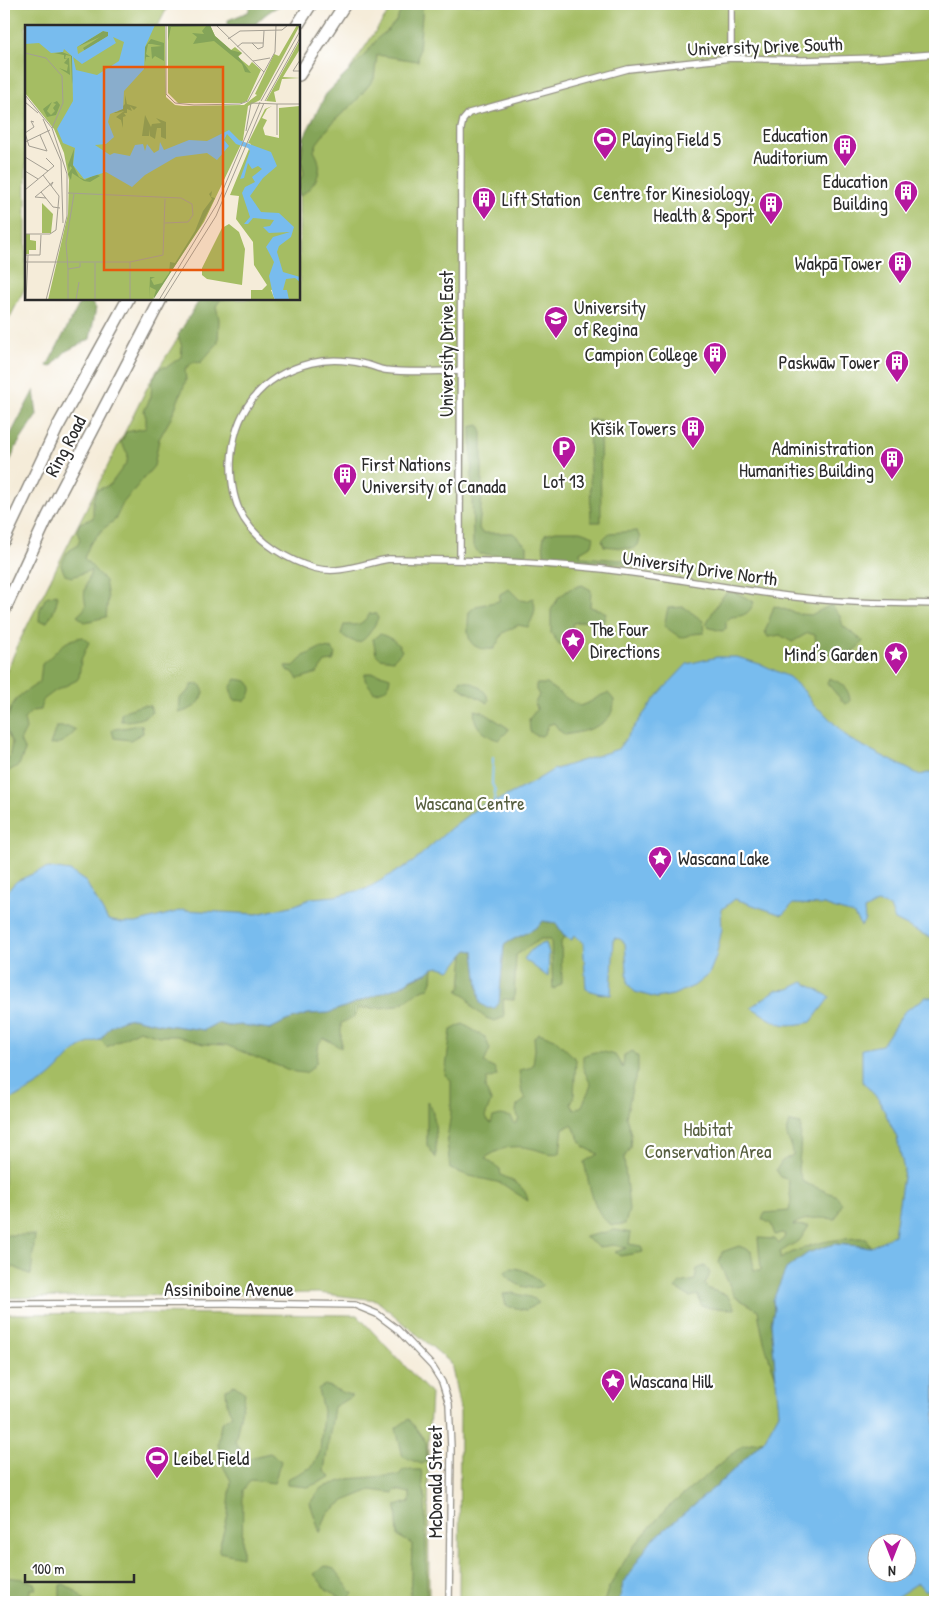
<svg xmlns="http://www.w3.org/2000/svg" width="939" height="1606" viewBox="0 0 939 1606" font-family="'Patrick Hand',sans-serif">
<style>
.green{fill:#a5bd63;stroke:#687447;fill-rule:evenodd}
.forest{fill:#84a459;stroke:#586842}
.water{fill:#78bcee;stroke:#52748c;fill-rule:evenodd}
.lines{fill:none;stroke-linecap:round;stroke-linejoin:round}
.stream{stroke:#78bcee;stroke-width:2}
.minor-casing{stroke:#908c82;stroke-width:8}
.motorway-casing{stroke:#908c82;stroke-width:14}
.minor{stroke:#fff;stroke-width:5.5}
.motorway{stroke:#fff;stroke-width:11}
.labels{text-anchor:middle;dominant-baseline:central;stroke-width:4.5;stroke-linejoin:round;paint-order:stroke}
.street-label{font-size:19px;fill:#2b2b2b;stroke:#fff}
.poi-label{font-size:19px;fill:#2b2b2b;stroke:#fff;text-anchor:end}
.park-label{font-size:19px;fill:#565e3f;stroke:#fff}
.inset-road{fill:none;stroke:#a49f93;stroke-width:1}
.view{fill:#e8590c;fill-opacity:0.15;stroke:#e8590c;stroke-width:2.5}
.inset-edge{fill:none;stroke:#2b2b2b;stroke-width:2.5}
</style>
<rect width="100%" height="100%" fill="#fff"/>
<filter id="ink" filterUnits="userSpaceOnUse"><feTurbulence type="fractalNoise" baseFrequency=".02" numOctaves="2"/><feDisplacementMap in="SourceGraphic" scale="10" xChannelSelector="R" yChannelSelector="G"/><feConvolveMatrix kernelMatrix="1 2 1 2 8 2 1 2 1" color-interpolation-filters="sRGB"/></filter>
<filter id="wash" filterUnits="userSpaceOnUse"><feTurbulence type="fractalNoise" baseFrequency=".0096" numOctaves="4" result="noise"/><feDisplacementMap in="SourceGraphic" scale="20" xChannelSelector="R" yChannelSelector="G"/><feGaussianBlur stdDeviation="1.12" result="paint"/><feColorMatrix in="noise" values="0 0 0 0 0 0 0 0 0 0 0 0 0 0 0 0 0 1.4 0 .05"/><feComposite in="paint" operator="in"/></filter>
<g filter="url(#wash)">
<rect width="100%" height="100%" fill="#f5ecd9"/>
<path class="green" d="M4 4H166V10L158 26H26V286L4 329Z
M394 4H935V1602H459L460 1409 451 1363 376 1300 318 1293 4 1298V677L21 638 151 380 203 299H299V149L354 63ZM876 1544H906V1574H876Z
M130 1313 357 1315 431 1394 428 1448 429 1602H4V1314Z"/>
<path class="forest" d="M251 4H283C272 9 262 16 254 26H228V20L248 12Z
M404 4H423L418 61 377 55 374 79 355 102 333 122 317 143 314 151C326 170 316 185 299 197V180L304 174 301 160 304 137 326 94 363 57 379 37 387 31 396 21Z
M82 299H88L96 308 90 339 66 351 51 367 47 366Z
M200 299H225H221L216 306 219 319 218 343 200 363 193 362 185 369 186 381 171 418 159 439 154 466 123 503 115 520 103 529 90 544 84 558 105 581 108 598 106 617 85 622 77 616C92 604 82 604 85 590 86 583 90 577 91 570L72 577 65 575 61 565 67 552 77 546 80 540 77 531 80 523 93 518V500L97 490 110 485 127 462 128 454 121 443 126 432 146 428V418L144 411 151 397 152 380 161 367H167L181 357 182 347 178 335Z
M34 390 37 415 16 447 4 477V447Z
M589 420H600L601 522H591Z
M479 425 482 433V497L479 528 482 533H513L527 546V554L520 556 479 554 473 546 471 427Z
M556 531H580L594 536 592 545 580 552 581 557 635 561 636 565 549 558 544 554 543 541 545 534Z
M637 531 640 538 638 545 633 549 604 546 602 540 609 533Z
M582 585 591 590 590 607 601 610 606 613 603 623 585 621 573 623C571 630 571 638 567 645L559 644 551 633V610L559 597 570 589Z
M509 589 520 600 527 601 533 598C537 611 534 615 528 627L518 625 503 633 494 649C465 651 467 635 469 612L476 606 499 601 500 594Z
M727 592 737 593 754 602C749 615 743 616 731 617L726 622V629L722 631 710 628 706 624 719 601Z
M57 594C58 604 53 613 47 622L39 621 40 609 46 597Z
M831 605 840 616 843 626 863 641C853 657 837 655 820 652L816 645 815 635 808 633 792 642 780 635 768 637 765 632 774 606 799 614 811 615Z
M684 607 703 621 704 633 692 634 681 638 664 626 668 608Z
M370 613 376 614 378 618C375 625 365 644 356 642 351 641 345 637 341 634L344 625C359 625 361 626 370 613Z
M380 634C391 638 397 641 402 651L393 660 380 658 376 654 373 639Z
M83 637 89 642 81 660 79 677 77 680 55 691 43 700 41 710 32 711 24 719 26 729 20 741 25 751 19 765 4 774V769L9 758 12 743 7 732 5 719 8 717C14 695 23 694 40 682L42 664C58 652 61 640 83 637Z
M320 648 332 649 336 654 333 661 325 662 317 673 298 679 293 672 287 670 285 666H294L304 656Z
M372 673 384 675 390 677C389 689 384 691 374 692L365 680V674Z
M829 678C841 682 850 689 850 702L845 704 827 683Z
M236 679 247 681 252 687 249 697 245 701 234 700 230 688Z
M461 680C473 682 484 687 489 700L488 703 464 690 458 686Z
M200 684 204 692C200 706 192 709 179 713L180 698 189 691 192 685Z
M536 684H547L569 700 580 706C592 703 596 696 608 693L614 700C615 726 586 731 565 735L559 730 554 723 548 725 545 733 542 736 535 735 530 731 529 719 537 709 535 703 539 695 536 690Z
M143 705 150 706 152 712C143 720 132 721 121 721V714L127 710Z
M475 710 483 712 508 728V731L499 740C486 737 471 725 475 710Z
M135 725H142L143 733 130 740 114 738 112 730C119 727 127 729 135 725Z
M56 727H70L76 730C70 738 60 745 50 745Z
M543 921 556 923 565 937 561 942 562 983 553 990 551 939H541L516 955 514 1000 503 999 504 1017 495 1021 486 1018 473 1008 467 996 458 991 461 987 464 954 468 950 474 951 480 1003 499 1002 504 945C516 936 533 933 543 921Z
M433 968 432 981 429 988C419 989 412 998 402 1003 393 1009 370 1008 359 1008L354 1017 341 1023V1048L324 1038 319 1043 316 1063 310 1070 305 1073 295 1072 262 1060 226 1045 203 1044 177 1036H159L139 1030 107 1047 100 1040 110 1027 122 1020 133 1018 159 1024 204 1030 217 1023 228 1026 242 1025 270 1029 286 1021 308 1014 328 1013 401 986C411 979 423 976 433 968Z
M463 1024 485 1037 490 1049 484 1063 495 1069 497 1076 487 1079 485 1088 491 1101 485 1117 491 1124 493 1117 501 1115 511 1117 515 1124 519 1119 516 1111 517 1106 526 1099 522 1093 519 1070 529 1068 533 1065 535 1049 534 1037 539 1033 555 1039 576 1059 574 1095 571 1104 574 1110 582 1106 591 1085 583 1068V1056C596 1050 602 1051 615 1055L623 1068 624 1055 633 1051 638 1057V1072L633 1084 626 1117 631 1134 630 1148 624 1158 629 1210 625 1224C621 1224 616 1225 613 1225 594 1220 588 1178 584 1162L598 1154 584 1147 572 1125 563 1128 560 1153C550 1155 544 1152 534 1149 514 1144 502 1147 485 1158L500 1169 501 1175C513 1181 526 1186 528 1201L501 1183 470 1176 450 1169 447 1139 451 1113V1080L445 1075 451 1030Z
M427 1101C437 1110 436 1144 436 1158L427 1145Z
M790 1122 801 1124 800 1154 798 1169 803 1182 837 1196 842 1204 835 1219C821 1218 805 1216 793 1225L809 1226 800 1240 780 1252V1259C786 1256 792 1252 798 1250 820 1241 842 1238 865 1238L871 1247 834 1244 773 1300 774 1310 771 1323 776 1377C767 1355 761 1333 758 1310L735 1297 719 1263 722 1252 739 1246 751 1251 754 1270H761L758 1238 775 1239 779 1244 784 1238 785 1234 781 1233 775 1235 771 1224 762 1219 765 1213 789 1211 791 1201 788 1180 781 1177 776 1170 782 1161 793 1155C793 1140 781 1139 790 1122Z
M615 1230 631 1233 629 1244 641 1246 643 1252 620 1256 615 1252 626 1248 614 1245 599 1247 584 1237Z
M7 1235H35L31 1275 14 1267 4 1268V1238Z
M705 1266 710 1273 705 1285 709 1289 727 1295 735 1309 710 1308 701 1305 698 1295 690 1297 675 1288 680 1283 695 1280 697 1269Z
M510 1268C525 1268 533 1275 543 1285 532 1293 510 1284 505 1272Z
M514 1293C522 1296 534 1296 539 1303L526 1310 506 1306 503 1294Z
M234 1385 245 1393 235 1442 241 1451 249 1458 270 1453 281 1461 274 1483 251 1480 243 1490 242 1557 219 1552V1548L228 1515 231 1481 223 1466 218 1444 221 1423 232 1415 227 1405 226 1389Z
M325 1385 352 1396 334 1407 324 1471 331 1477 308 1487 287 1485V1479L312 1467 320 1452 323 1411 318 1389Z
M409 1419 426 1442 427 1461 422 1464 403 1457 396 1428Z
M764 1440 722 1481 688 1510 623 1584 619 1602H604L608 1589 633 1547 665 1510 743 1445Z
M403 1470H421L425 1499 427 1602H410L412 1544 398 1536 396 1506 410 1502V1493L396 1490 393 1493 371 1490 344 1501 327 1514 320 1533 310 1503 321 1488 348 1479 399 1475Z
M324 1566 334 1569 353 1594 347 1600 327 1590 314 1574Z
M4 1577 23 1579 34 1583 36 1589H30L29 1602H13L4 1598Z
M64 1584 75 1591 84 1600 82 1602H60V1585Z"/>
<path class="water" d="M717 657H737L763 665 789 677 804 691 814 706 823 712 849 739 920 775 935 771V940L895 920 890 907 877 903 864 910 865 920 861 926 853 914 839 910 824 905 793 904 782 915 735 899 721 910 722 929 716 957 709 974 694 986 673 995 656 998 635 992 628 984 625 943 620 939 614 938 611 995 597 993 586 989 583 942 574 935 572 940 565 937 556 923 543 921C533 933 516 936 504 945L499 1003 495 1008H487L480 1003 474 951 468 950C461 956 458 964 450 970L440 967 433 968 427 973 411 979 401 986 328 1013 308 1014 286 1021 270 1029 242 1025 228 1026 217 1023 204 1030 159 1024 133 1018 122 1020 110 1027 100 1040C71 1046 68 1062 48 1078 37 1087 17 1097 4 1102V894L17 881 39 871 49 868 70 871 86 882 108 920 122 923H136L183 910 257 914 295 905 312 898 335 896 366 889 413 862 451 828 481 805 494 802 530 784 553 770 618 749 656 697 687 664Z
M546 943 549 953 548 977 524 959C531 950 534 945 546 943Z
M803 982 830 997 811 1022C779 1029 777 1023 751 1007L776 990 789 989Z
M926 997H935V1591L924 1590 918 1583 889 1602H619L623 1584 650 1542 722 1481 764 1440 779 1413 771 1323 774 1310 773 1300 786 1269 808 1253 834 1244 871 1247 894 1235 904 1170 897 1138 879 1100 862 1081V1049L882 1045 904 1012ZM876 1544H906V1574H876Z"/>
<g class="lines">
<path class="stream" d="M493 758 492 784 495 790 494 802"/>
</g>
</g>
<g filter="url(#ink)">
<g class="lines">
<g class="minor-casing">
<path id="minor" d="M731 58V4
M461 371C436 371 410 373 385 370 378 369 371 365 364 364 347 360 328 359 311 363 259 376 233 413 231 464 231 483 234 503 244 519 260 543 287 560 314 568 340 575 364 563 389 559 457 560 525 561 593 568 661 575 728 589 795 597 842 603 889 603 935 604
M460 560 461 129 463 120 469 113 628 69 731 58 802 60 880 58 935 54
M4 1304 227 1303 355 1305 377 1314 397 1329 432 1366 442 1382 449 1404 451 1448 449 1602"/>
</g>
<g class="motorway-casing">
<path id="motorway" d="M297 26 311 4
M299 75 345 4
M4 540 57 428 128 299
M4 611 48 516 161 299"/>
</g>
<use href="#minor" class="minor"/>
<use href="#motorway" class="motorway"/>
</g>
</g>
<defs>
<g id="stadium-pin" transform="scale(1.25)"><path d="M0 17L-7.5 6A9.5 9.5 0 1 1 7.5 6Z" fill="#b5179e" stroke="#fff"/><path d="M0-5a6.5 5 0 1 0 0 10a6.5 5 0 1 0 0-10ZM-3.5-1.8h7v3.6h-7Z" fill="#fff"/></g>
<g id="building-pin" transform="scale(1.25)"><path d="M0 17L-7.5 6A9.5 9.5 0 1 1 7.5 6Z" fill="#b5179e" stroke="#fff"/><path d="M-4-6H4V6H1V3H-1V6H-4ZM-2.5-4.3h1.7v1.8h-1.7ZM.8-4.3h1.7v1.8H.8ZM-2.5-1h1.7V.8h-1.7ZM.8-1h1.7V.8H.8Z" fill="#fff"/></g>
<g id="university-pin" transform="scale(1.25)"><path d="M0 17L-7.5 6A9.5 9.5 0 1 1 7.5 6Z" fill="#b5179e" stroke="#fff"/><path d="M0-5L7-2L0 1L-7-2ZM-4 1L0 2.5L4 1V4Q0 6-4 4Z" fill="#fff"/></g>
<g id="parking-pin" transform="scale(1.25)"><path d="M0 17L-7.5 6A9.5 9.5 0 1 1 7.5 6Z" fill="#b5179e" stroke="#fff"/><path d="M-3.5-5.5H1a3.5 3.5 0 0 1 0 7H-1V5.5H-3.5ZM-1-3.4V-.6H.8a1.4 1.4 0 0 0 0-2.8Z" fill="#fff"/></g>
<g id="sight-pin" transform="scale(1.25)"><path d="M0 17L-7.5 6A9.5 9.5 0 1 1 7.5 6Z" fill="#b5179e" stroke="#fff"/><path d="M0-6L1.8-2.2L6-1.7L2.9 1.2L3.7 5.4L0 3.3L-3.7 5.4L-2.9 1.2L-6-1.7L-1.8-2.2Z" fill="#fff"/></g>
</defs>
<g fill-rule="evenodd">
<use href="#stadium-pin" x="605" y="139"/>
<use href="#building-pin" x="845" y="146"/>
<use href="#building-pin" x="906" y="192"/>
<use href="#building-pin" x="484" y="199"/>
<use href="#building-pin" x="771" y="204"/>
<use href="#building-pin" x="900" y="263"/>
<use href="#university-pin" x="556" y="318"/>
<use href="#building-pin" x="715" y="354"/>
<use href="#building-pin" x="897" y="362"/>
<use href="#building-pin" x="693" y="428"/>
<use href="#parking-pin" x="564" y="448"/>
<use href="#building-pin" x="892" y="459"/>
<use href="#building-pin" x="345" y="475"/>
<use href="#sight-pin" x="573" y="640"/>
<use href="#sight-pin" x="896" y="654"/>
<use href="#sight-pin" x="660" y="858"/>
<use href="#sight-pin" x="613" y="1381"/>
<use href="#stadium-pin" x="157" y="1458"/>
</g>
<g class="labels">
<g class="street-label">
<text transform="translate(765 46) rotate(-2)">University Drive South</text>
<text transform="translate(446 344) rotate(-90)">University Drive East</text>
<text transform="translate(65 446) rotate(-62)">Ring Road</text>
<text transform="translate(700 568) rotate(8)">University Drive North</text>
<text x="229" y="1289">Assiniboine Avenue</text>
<text transform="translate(435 1482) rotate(-90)">McDonald Street</text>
</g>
<g class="poi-label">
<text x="828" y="135">Education<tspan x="828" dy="22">Auditorium</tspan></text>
<text x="622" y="139" text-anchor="start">Playing Field 5</text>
<text x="888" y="181">Education<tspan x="888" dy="22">Building</tspan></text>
<text x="754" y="193">Centre for Kinesiology,<tspan x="754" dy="22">Health &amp; Sport</tspan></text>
<text x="502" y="199" text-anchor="start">Lift Station</text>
<text x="882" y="263">Wakpā Tower</text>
<text x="574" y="307" text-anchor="start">University<tspan x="574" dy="22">of Regina</tspan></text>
<text x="698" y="354">Campion College</text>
<text x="880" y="362">Paskwāw Tower</text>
<text x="676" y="428">Kīšik Towers</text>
<text x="874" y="448">Administration<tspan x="874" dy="22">Humanities Building</tspan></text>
<text x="362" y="464" text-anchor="start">First Nations<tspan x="362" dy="22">University of Canada</tspan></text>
<text x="564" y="481" text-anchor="middle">Lot 13</text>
<text x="590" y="629" text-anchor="start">The Four<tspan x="590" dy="22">Directions</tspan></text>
<text x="878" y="654">Mind's Garden</text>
<text x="678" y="858" text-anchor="start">Wascana Lake</text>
<text x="630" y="1381" text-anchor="start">Wascana Hill</text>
<text x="174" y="1458" text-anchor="start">Leibel Field</text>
</g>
<g class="park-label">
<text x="470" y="803">Wascana Centre</text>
<text x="708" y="1129">Habitat<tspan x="708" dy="22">Conservation Area</tspan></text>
</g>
</g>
<g transform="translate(25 25)">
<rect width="275" height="275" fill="#f5ecd9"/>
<path d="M0 0H140L141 72 150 80 158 81 219 80 232 70 230 69 249 29 254 31 272 0H275L235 75 223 81 218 115 179 197 127 275H23L43 189 44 155 39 128 29 104 0 68ZM143 0H185L190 11 206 25 210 22 217 28 213 32 224 41 227 37 236 45 222 76 217 78H153L143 68ZM275 15V24L258 52 275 53 257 54 254 65 249 67 251 77 241 76ZM247 81 242 84 237 93 242 95 238 103 240 110 254 113V83L275 81V275H264L257 263 246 265 250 275H226V265H237L242 260 229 240 228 217 211 194 214 171 205 170 226 119 223 118 240 84ZM17 178 28 189 26 208H17ZM204 199 214 207 220 224 217 260 182 254 177 250V243L197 203ZM1 209H5V215L11 216V225H4V229H1Z" fill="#a5bd63"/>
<path d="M143 0H185L190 11 206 25 217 28 213 31 226 48 220 47 217 39 189 16 168 19 172 12 167 8 179 9 177 6 181 1 146 2 143 16ZM78 6 83 7V11L60 26 58 23 75 12 52 22ZM126 14 139 18V36L130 31 127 34 126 22 137 21 127 19H123L121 29 125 32H121L120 37V22ZM37 27 47 31 49 48 47 59 46 31 41 30 40 33H44L45 50 34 43 42 46 43 40 39 38 43 33 39 34V30L29 28ZM100 70 102 79 112 82 109 85 105 81 107 86 102 84V88H99L101 91 98 92V103L96 95 91 92 99 86 91 88 88 87H92L100 79ZM32 76 35 80 31 90 22 92 18 84 27 77 22 86 26 90 30 86 28 83 31 79 28 78ZM120 90 126 102 127 99 136 98 131 93 141 97V114L136 112V103H132L130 114 125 111V104L124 111H117ZM49 124 48 140 54 152 60 155 71 149 75 151 65 157 59 156 47 148 46 155 43 149 47 143 45 141 44 146 43 140ZM187 166 186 172 190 173 175 202 128 275 131 265 125 262 124 275 125 252H130L126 254 129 260 137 258 144 248 145 237 150 238 170 206 178 186 187 174 184 169Z" fill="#84a459"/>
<path d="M0 0H130L120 22 119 44 99 66 98 84 85 89 83 97 89 112 81 119 70 120 85 130 89 128 105 131 110 120 118 119 120 126 122 119 129 128 134 125 135 117 139 125 164 115 182 116 204 105 214 115 246 127 252 141 238 153 225 171 236 187 254 188 269 202 266 212 254 221 252 227 258 247 275 252V257L270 253 261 254 258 265H262L264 275H250L248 270 244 251 249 237 241 222 248 212 265 207 244 208 238 202 245 201 249 195 228 193 223 199H219L225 192 217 168 220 162 230 157 227 152 237 144 233 141 227 144 223 138 219 153 215 154 225 126 223 123 211 119 202 109 199 115 204 121 192 135 182 128 151 132 120 150 107 162 81 147 59 154 48 140 50 123 38 118 32 104 48 76 47 31 39 24 38 27 26 28 14 18 0 19ZM78 6 83 7V11L53 29 52 22ZM88 12 99 17 94 36 72 50 51 45 48 32 57 39 91 18Z" fill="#78bcee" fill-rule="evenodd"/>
<path class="inset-road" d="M141 0V69L150 78 169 80 215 79 223 76 250 27 251 0M191 0 239 47M203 14 215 6 257 5 263 0M227 18 233 24 238 22 239 6M212 22 217 18H238M0 28 21 33 37 51 38 78 27 103M275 35 268 46H275M228 36 245 33M0 70 27 103 42 149V191L21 275M236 76 275 6M240 76 275 13M0 77 13 88M18 94 36 136 38 198M221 106 226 78 252 79M0 108 4 121 22 126 15 110M0 108 9 102 6 96 9 97M252 110V79H275M0 117 25 105M0 132 23 146M0 146 13 154M0 165 29 141 21 133M16 167 28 157 26 161M43 168 156 173 167 179 168 190 163 197 140 198M21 173 10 172 16 167 28 182 35 183M0 209H25L31 205 34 171 18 150M0 230H15L16 210M0 237H105L138 230 140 174M70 238V275M43 244 41 218 49 169M1 275 3 230M43 275V244L55 242V238M51 275 54 257M105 275V237M134 275 192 179 235 77M138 275 191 191 239 78"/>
<path class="view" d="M79 42H198V245H79Z"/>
<rect width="275" height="275" class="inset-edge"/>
</g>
<rect width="939" height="1606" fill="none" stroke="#fff" stroke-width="20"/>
<g transform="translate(892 1558) rotate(180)"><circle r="24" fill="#ffffff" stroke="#aaaaaa"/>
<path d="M0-4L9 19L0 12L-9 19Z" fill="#b5179e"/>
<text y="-8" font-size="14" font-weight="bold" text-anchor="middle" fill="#2b2b2b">N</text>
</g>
<path d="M25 1574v8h109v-8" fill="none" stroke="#2b2b2b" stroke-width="2.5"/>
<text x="32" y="1574" font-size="15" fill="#2b2b2b" stroke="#ffffff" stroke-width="4" paint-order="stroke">100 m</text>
</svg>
